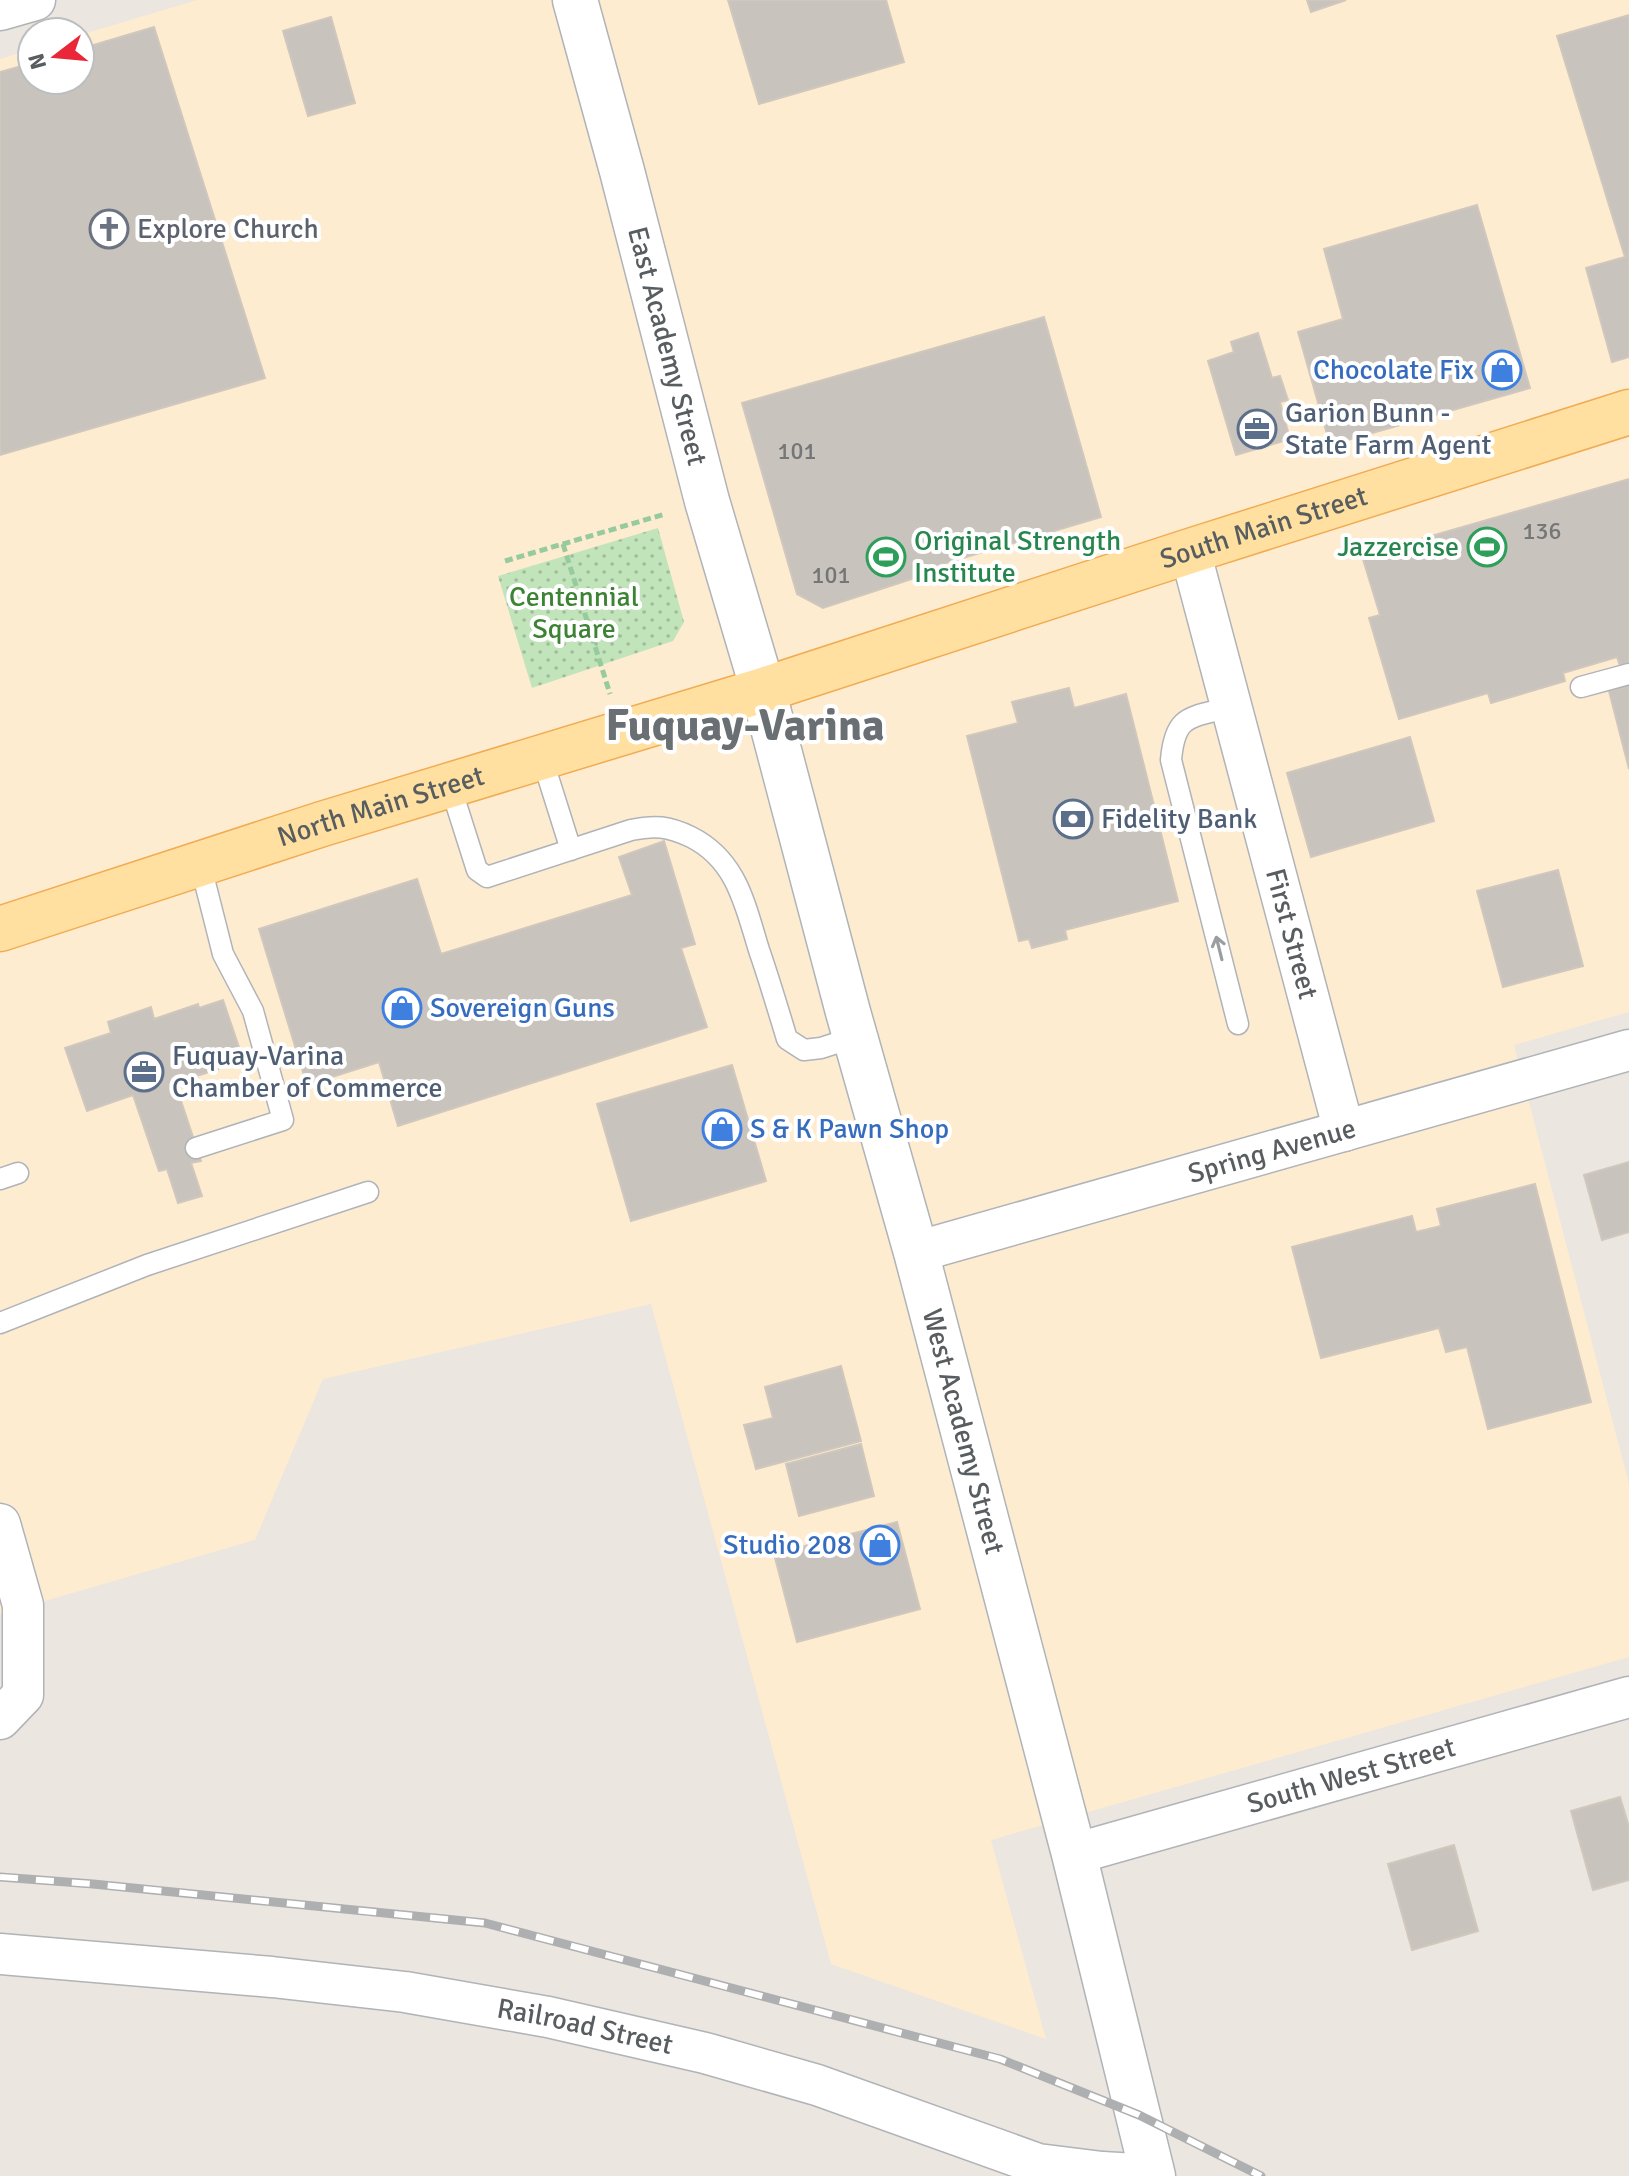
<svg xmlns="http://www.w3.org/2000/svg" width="1629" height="2176" viewBox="0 0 1629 2176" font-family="Signika,sans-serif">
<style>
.commercial{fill:#feecd1}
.park{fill:url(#park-dots)}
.building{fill:#c9c3bd;stroke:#d0c7bd;stroke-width:2}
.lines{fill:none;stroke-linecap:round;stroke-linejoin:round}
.service-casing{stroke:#b0b3b7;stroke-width:23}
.minor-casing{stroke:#b0b3b7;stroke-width:43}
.tertiary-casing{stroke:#b0b3b7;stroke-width:47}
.secondary-casing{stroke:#afb4b7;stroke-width:47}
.primary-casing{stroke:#f1ab52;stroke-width:47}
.path{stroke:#97cb9e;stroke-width:5;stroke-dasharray:8 4;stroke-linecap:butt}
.service{stroke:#fff;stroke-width:20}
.minor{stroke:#fff;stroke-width:40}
.tertiary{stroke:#fff;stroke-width:44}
.secondary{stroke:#fff;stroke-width:44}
.primary{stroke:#ffe0a0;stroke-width:44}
.rail-casing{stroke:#aeafb0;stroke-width:9}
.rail{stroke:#fff;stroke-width:6;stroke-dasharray:18;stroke-linecap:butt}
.oneway{stroke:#9b9ea0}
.labels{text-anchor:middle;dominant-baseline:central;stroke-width:8;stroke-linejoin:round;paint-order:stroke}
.number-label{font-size:24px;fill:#747677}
.worship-label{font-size:28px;fill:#5b616d;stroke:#fff;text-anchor:start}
.street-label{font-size:28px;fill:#585d60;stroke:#fff}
.shop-label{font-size:28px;fill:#366cbe;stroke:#fff;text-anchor:end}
.service-label{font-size:28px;fill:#4e5e75;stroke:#fff;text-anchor:start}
.leisure-label{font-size:28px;fill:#27864d;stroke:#fff;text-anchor:start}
.park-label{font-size:28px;fill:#3d8334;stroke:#fff}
.town-label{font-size:44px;font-weight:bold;fill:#696f72;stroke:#fff}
</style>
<defs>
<pattern id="park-dots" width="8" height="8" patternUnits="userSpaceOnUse" patternTransform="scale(2)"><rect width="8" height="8" fill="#c1e4ba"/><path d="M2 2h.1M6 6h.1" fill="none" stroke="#a0bc9b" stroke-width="1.8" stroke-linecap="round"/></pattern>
</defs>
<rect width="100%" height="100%" fill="#ebe6df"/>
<path class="commercial" d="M197 0H1629V1012L1514 1045 1629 1484V1657L991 1840 1046 2039 831 1964 651 1304 323 1379 255 1540 0 1614V59L32 49V80H80V35Z"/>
<path class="park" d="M658 528 684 622 673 641 532 688 498 576Z"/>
<path class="building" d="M728 0H886L904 62 759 104Z
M1307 0H1346L1311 12Z
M1629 15V357L1612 362 1586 268 1625 257 1557 36Z
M331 17 355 103 308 116 283 31Z
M154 27 265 378 0 455V72L32 63V80H80V49Z
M1477 205 1530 388 1330 445 1298 332 1343 319 1324 249Z
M1044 317 1101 517 929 568 930 573 823 608 797 594 742 403Z
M1258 333 1272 378 1280 376 1288 400 1280 402 1290 439 1236 455 1208 361 1234 352 1231 342Z
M1629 479V664L1620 666 1617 657 1563 673 1565 681 1491 703 1488 693 1399 719 1369 618 1380 615 1362 556Z
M1629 686V769L1609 691Z
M1069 688 1074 708 1126 694 1178 901 1065 930 1067 939 1032 948 1029 939 1019 941 967 736 1018 723 1012 702Z
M1410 737 1434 821 1311 857 1287 773Z
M664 841 695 944 681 948 707 1027 398 1126 379 1062 307 1085 259 929 417 879 441 954 632 895 619 857Z
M1558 870 1583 966 1503 987 1477 891Z
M223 1000 241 1053 215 1061 218 1069 175 1083 201 1161 191 1163 202 1196 178 1203 167 1169 159 1171 133 1095 87 1111 65 1048 111 1033 108 1022 151 1007 154 1019 198 1004 199 1008Z
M732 1065 766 1181 631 1221 597 1104Z
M1629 1162V1232L1602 1240 1584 1175Z
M1535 1184 1591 1402 1488 1429 1467 1347 1446 1352 1439 1328 1321 1358 1292 1247 1412 1216 1416 1232 1441 1226 1437 1209Z
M841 1366 861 1441 756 1469 744 1425 773 1418 765 1387Z
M861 1444 874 1496 799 1516 786 1464Z
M897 1522 920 1609 797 1642 774 1554Z
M1620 1797 1629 1827V1880L1593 1890 1571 1811Z
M1454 1845 1478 1931 1412 1950 1388 1864Z"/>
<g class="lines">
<g class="service-casing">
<path id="service" d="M1581 687 1629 674
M1231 707C1191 718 1175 713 1171 760L1238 1024
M542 758 571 850
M450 785 477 870 487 877 631 830C655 825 668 826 691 837 737 860 745 905 759 950 769 979 778 1009 787 1039L804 1050 821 1048 855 1037
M196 1148 283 1120 253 1011 223 954 200 863
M0 1179 18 1173
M0 1323 147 1265 368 1192"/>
</g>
<g class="minor-casing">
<g id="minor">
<path d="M0 10 35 0"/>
<path id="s1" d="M1190 551 1344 1131"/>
<path id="s2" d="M916 1252 1629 1050"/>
<path d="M0 1524 23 1605V1695L0 1719"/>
<path id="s3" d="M1074 1854 1629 1697"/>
<path id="s4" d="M0 1954 272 1977 405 1992 548 2017 705 2053 817 2085 1038 2164 1102 2172 1153 2175"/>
</g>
</g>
<g class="tertiary-casing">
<g id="tertiary">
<path id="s5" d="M575 0 622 171 707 501 763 690"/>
</g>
</g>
<g class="secondary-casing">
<g id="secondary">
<path id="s6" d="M763 690 848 1012 916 1252 1074 1854 1153 2176"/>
</g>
</g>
<g class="primary-casing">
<g id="primary">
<path id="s7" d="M0 929 322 824 763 690 1190 551 1629 412"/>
</g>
</g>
<path class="path" d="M563 544 610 694
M505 561 665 514"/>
<use href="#service" class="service"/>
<use href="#minor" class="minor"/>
<use href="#tertiary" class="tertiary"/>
<use href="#secondary" class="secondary"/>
<use href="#primary" class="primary"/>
<g class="rail-casing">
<path id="rail" d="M0 1877 93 1884 485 1923 1000 2059 1139 2115 1261 2176"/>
</g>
<use href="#rail" class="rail"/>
</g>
<defs><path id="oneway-shaft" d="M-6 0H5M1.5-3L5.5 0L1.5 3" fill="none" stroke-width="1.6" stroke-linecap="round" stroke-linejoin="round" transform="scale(2)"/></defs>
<use class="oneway" href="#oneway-shaft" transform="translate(1219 948) rotate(-104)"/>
<defs>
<g id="church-ring" transform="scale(2)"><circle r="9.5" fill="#fff" stroke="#6b7280" stroke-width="1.5"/><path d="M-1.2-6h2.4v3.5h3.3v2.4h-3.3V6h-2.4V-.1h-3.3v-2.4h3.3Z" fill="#6b7280"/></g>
<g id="shop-ring" transform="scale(2)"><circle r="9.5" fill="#fff" stroke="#3f7fe0" stroke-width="1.5"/><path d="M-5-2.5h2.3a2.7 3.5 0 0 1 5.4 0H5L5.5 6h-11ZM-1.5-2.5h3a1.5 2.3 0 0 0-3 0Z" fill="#3f7fe0"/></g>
<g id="office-ring" transform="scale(2)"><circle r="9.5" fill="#fff" stroke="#5c6f8a" stroke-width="1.5"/><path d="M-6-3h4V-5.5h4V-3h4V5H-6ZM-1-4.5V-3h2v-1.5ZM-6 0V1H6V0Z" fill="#5c6f8a"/></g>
<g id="stadium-ring" transform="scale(2)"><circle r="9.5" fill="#fff" stroke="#2e9e5b" stroke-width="1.5"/><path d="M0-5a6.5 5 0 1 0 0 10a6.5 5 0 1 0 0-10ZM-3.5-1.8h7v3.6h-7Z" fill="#2e9e5b"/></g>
<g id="bank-ring" transform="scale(2)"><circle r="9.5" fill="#fff" stroke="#5c6f8a" stroke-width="1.5"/><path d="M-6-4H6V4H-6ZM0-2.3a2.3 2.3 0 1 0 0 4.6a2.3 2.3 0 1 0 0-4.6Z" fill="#5c6f8a"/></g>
</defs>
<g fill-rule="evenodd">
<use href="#church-ring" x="109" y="229"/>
<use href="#shop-ring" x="1502" y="370"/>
<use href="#office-ring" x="1257" y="429"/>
<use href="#stadium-ring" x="1487" y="547"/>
<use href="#stadium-ring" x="886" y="557"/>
<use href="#bank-ring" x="1073" y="819"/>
<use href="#shop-ring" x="402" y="1008"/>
<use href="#office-ring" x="144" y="1072"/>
<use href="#shop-ring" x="722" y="1129"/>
<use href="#shop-ring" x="880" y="1545"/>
</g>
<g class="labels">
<g class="number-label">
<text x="797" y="451">101</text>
<text x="1542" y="531">136</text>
<text x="831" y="575">101</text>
</g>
<g class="worship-label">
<text x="137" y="229">Explore Church</text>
</g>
<g class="street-label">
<text stroke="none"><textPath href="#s5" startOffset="358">East Academy Street</textPath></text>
<text stroke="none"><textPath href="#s7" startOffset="1326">South Main Street</textPath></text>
<text stroke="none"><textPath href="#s7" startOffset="400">North Main Street</textPath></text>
<text stroke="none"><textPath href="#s1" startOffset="396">First Street</textPath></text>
<text stroke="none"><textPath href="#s2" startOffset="370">Spring Avenue</textPath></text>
<text stroke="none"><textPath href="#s6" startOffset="768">West Academy Street</textPath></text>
<text stroke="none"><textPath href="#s3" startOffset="288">South West Street</textPath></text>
<text stroke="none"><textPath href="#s4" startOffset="590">Railroad Street</textPath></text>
</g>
<g class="shop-label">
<text x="1474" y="370">Chocolate Fix</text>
<text x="430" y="1008" text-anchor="start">Sovereign Guns</text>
<text x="750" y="1129" text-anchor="start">S &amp; K Pawn Shop</text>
<text x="852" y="1545">Studio 208</text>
</g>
<g class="service-label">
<text x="1285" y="413">Garion Bunn -<tspan x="1285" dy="32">State Farm Agent</tspan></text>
<text x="1101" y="819">Fidelity Bank</text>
<text x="172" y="1056">Fuquay-Varina<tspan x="172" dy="32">Chamber of Commerce</tspan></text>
</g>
<g class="leisure-label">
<text x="914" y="541">Original Strength<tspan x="914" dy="32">Institute</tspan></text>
<text x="1459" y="547" text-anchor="end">Jazzercise</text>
</g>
<g class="park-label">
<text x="574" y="597">Centennial<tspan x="574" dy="32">Square</tspan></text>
</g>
<g class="town-label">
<text x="745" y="726">Fuquay-Varina</text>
</g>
</g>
<g transform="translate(56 56) rotate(254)"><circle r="38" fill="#ffffff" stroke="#bcbebf" stroke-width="2"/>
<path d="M0-6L14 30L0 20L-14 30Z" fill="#e92738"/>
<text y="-12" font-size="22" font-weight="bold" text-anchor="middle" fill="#585d60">N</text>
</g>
</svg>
